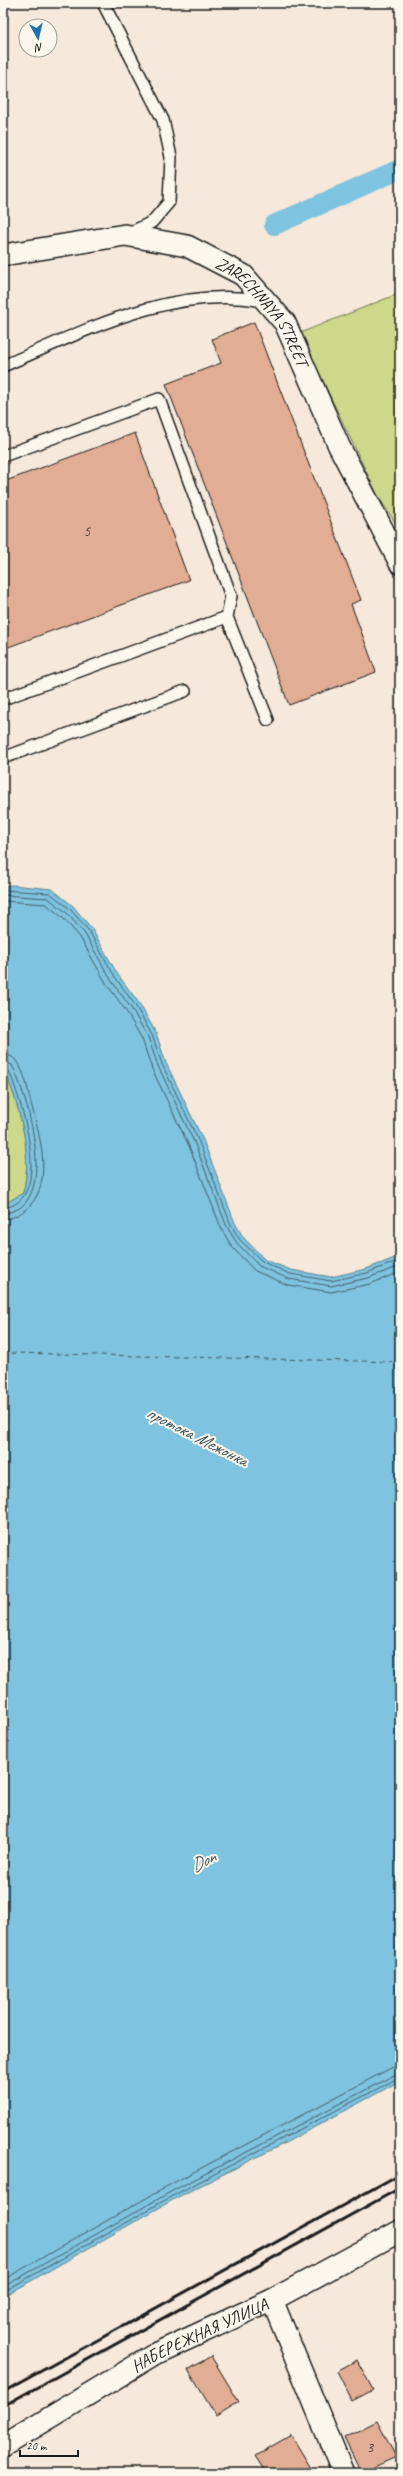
<svg xmlns="http://www.w3.org/2000/svg" width="403" height="2476" viewBox="0 0 403 2476" font-family="Caveat,sans-serif">
<style>
.green{fill:#cdd88b;stroke:#747a54}
.water{fill:#7ec3df;stroke:#578091}
.lines{fill:none;stroke-linecap:round;stroke-linejoin:round}
.shore{stroke:#435f6a;stroke-width:1}
.canal{stroke:#7ec3df;stroke-width:20}
.ferry{stroke:#3e5660;stroke-width:1;stroke-dasharray:5 4;stroke-linecap:butt}
.building{fill:#e1ad94;stroke:#1c1c1c}
.lane-casing{stroke:#1c1c1c;stroke-width:14}
.street-casing{stroke:#1c1c1c;stroke-width:24}
.lane{stroke:#fbf7ec;stroke-width:11}
.street{stroke:#fbf7ec;stroke-width:21}
.rail{stroke:#1c1c1c;stroke-width:3}
.labels{text-anchor:middle;dominant-baseline:central;stroke-width:4;stroke-linejoin:round;paint-order:stroke}
.number-label{font-size:15px;fill:#4d403a}
.street-label{font-size:17px;fill:#1c1c1c;stroke:#fbf7ec}
.water-label{font-size:18px;font-style:italic;fill:#3e5660;stroke:#fbf7ec}
</style>
<rect width="100%" height="100%" fill="#f6e8da"/>
<filter id="ink" filterUnits="userSpaceOnUse"><feTurbulence type="fractalNoise" baseFrequency=".025" numOctaves="2"/><feDisplacementMap in="SourceGraphic" scale="8" xChannelSelector="R" yChannelSelector="G"/><feConvolveMatrix kernelMatrix="1 2 1 2 8 2 1 2 1" color-interpolation-filters="sRGB"/></filter>
<g filter="url(#ink)">
<path class="green" d="M400 293V530L378 496 300 333Z
M3 1065C18 1105 34 1150 23 1193L3 1205Z"/>
<path class="water" d="M12 885 52 889 73 906 92 929 118 975 139 1003 156 1033 166 1063 203 1140 235 1223 243 1237 265 1260 291 1270 331 1277 366 1269 400 1256V2081L285 2143 178 2197 3 2297V1205L23 1193C34 1150 18 1105 3 1065V886Z"/>
<g class="lines">
<path class="shore" d="M3 890 50 893 70 909 89 931 115 977 135 1005 152 1035 162 1064 199 1142 231 1225 240 1240 263 1262 290 1274 331 1281 367 1273 400 1260
M3 895 48 898 66 912 85 934 111 980 131 1008 148 1037 158 1066 195 1144 227 1227 237 1243 259 1266 289 1279 331 1286 368 1278 400 1266
M3 901 46 904 62 917 80 937 106 983 126 1011 142 1039 152 1069 189 1146 222 1230 232 1247 255 1271 288 1285 331 1292 370 1284 400 1272
M3 1055C8 1055 13 1056 16 1061 26 1072 28 1093 32 1107 40 1138 55 1186 25 1210 19 1215 11 1219 3 1219
M3 1061 12 1065C27 1095 62 1210 3 1213
M3 1066 8 1068C20 1098 56 1202 3 1208
M3 2280 171 2184 391 2068 400 2066
M3 2287 174 2190 400 2072
M3 2292 176 2194 400 2077"/>
<path class="canal" d="M274 225 400 169"/>
<path class="ferry" d="M3 1349 10 1353 400 1362"/>
</g>
<path class="building" d="M254 322 361 600 351 604 376 672 289 705 166 384 221 363 212 339Z
M135 433 189 580 3 649V482Z
M211 2356 239 2402 216 2416 188 2370Z
M357 2360 373 2390 352 2401 337 2371Z
M377 2421 396 2457 361 2473 344 2438Z
M291 2435 314 2473H266L255 2456Z"/>
<g class="lines">
<g class="lane-casing">
<path id="lane" d="M103 3 163 120 171 157 169 202 152 222 128 234
M3 366C85 331 172 284 264 301
M3 456 159 399 231 596 227 617
M3 699 227 617 268 720
M3 758 185 691"/>
</g>
<g class="street-casing">
<g id="street">
<path id="s1" d="M3 255 125 235 187 246 243 275 285 323 339 446 400 563"/>
<path d="M272 2300 343 2473"/>
<path id="s2" d="M3 2446 157 2353 272 2300 400 2231"/>
</g>
</g>
<use href="#lane" class="lane"/>
<use href="#street" class="street"/>
<path class="rail" d="M3 2392 400 2174
M3 2406 400 2188"/>
</g>
</g>
<g class="labels">
<g class="number-label">
<text x="87" y="531">5</text>
<text x="370" y="2447">3</text>
</g>
<g class="street-label">
<text stroke="none"><textPath href="#s1" startOffset="290">ZARECHNAYA STREET</textPath></text>
<text stroke="none"><textPath href="#s2" startOffset="226">НАБЕРЕЖНАЯ УЛИЦА</textPath></text>
</g>
<g class="water-label">
<text transform="translate(197 1436) rotate(27)">протока Межонка</text>
<text transform="translate(203 1861) rotate(-26)">Don</text>
</g>
</g>
<rect width="403" height="2476" fill="none" stroke="#fbf7ec" stroke-width="16"/>
<rect x="8" y="8" width="387" height="2460" fill="none" stroke="#1c1c1c" stroke-width="1.5" filter="url(#ink)"/>
<g transform="translate(38 38) rotate(172)"><circle r="19" fill="#fbf7ec" stroke="#a29f99"/>
<path d="M0-3L7 15L0 10L-7 15Z" fill="#1f6fb2"/>
<text y="-6" font-size="11" font-weight="bold" text-anchor="middle" fill="#1c1c1c">N</text>
</g>
<path d="M20 2450v6h58v-6" fill="none" stroke="#1c1c1c" stroke-width="2"/>
<text x="26" y="2450" font-size="12" fill="#1c1c1c" stroke="#fbf7ec" stroke-width="3" paint-order="stroke">20 m</text>
</svg>
